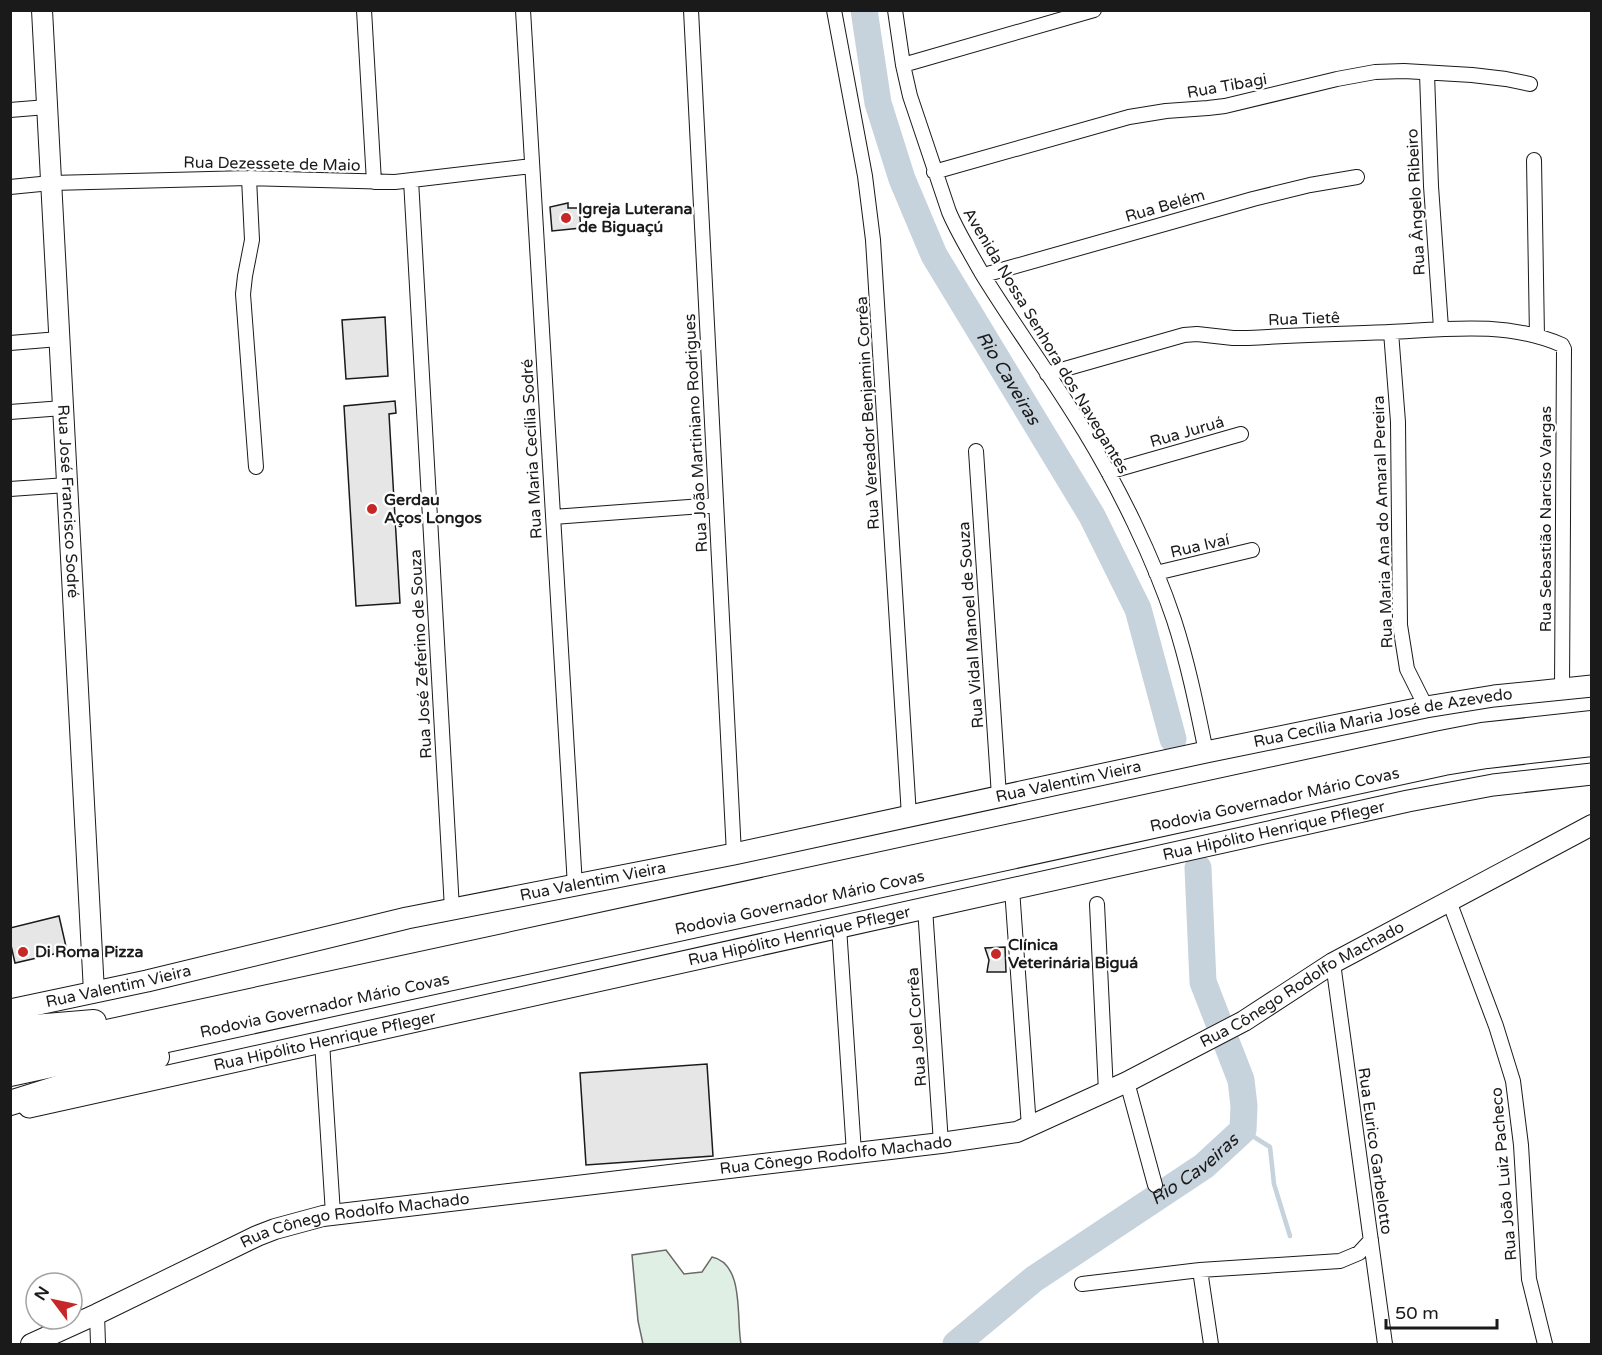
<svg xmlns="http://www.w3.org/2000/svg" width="1602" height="1355" viewBox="0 0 1602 1355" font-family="'Varela Round',sans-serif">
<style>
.green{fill:#e0efe3;stroke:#6a6a6a;stroke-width:1.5}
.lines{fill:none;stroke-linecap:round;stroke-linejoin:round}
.stream{stroke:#c6d2dc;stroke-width:4.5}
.river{stroke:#c6d2dc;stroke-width:27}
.building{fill:#e6e6e6;stroke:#1a1a1a;stroke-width:1.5}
.street-casing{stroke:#1a1a1a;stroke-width:16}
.secondary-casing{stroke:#1a1a1a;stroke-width:22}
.primary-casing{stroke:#1a1a1a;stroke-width:23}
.highway-casing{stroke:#1a1a1a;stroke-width:26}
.street{stroke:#fff;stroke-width:14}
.secondary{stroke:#fff;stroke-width:20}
.primary{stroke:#fff;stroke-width:21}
.highway{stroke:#fff;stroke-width:24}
.poi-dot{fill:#c62828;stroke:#fff;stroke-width:2}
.labels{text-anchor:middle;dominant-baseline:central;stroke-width:4.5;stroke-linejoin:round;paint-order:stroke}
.street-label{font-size:16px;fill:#1a1a1a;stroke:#fff}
.poi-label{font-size:16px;font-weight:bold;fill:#1a1a1a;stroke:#fff;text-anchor:start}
.water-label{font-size:18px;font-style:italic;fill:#1a1a1a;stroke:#fff}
</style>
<rect width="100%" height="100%" fill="#fff"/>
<path class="green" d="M666 1250 684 1274 702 1272 712 1257C745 1264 736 1319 741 1344H643L638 1321 632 1255Z"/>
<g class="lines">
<path class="stream" d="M1243 1130 1270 1147 1274 1184 1290 1236"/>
<g class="river">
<path id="s1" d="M864 10 878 103 902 179 934 255 1092 516 1138 609 1173 739"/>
<path id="s2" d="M956 1344 1034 1279 1204 1166 1243 1130 1244 1106 1241 1080 1203 982 1198 868"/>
</g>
</g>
<path class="building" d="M568 203V208H579L581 228 552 231 550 207Z
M385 317 388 376 346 379 342 320Z
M395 401 396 413 389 414 400 603 356 606 344 406Z
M59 916 67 951 15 963 10 941V928Z
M1005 947 1006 972H987L989 960 985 948Z
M707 1064 713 1156 586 1165 580 1073Z"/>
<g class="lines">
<g class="street-casing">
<path id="street" d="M364 10 374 182
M523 10 575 886
M691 10 734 854
M834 10 865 176 873 240 909 816
M895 10 903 65 910 96 949 212C958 233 970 252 981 272 1014 326 1052 377 1085 432 1119 488 1153 557 1174 620 1188 663 1197 708 1206 752
M903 65 1094 10
M1427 74 1431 186 1441 328
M10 110 47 107
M1534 160 1537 336
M934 172 1129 117 1166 111 1208 108 1225 106 1337 79 1375 72 1404 71 1472 75 1506 79 1530 84
M249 178 252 240 245 276 243 294 256 467
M411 180 452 909
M10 187 51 183 249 178 395 182 532 166
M984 275 1253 199 1310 185 1357 177
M1391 332 1398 422 1400 625 1407 669 1426 707
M10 343 59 339
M1047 374 1184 335 1197 334 1233 338H1248C1296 335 1343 334 1390 332 1447 329 1508 321 1562 345L1564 349 1562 688
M10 412 63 408
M976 451 999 796
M1108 472 1241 434
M10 489 67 485
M553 517 716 505
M1156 573 1252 550
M1012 889 1029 1127
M1449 901 1496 1026 1513 1081 1521 1145 1529 1279 1545 1344
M1097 904 1106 1092
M925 908 941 1143
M839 927 854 1153
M1333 963 1385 1344
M322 1042 333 1214
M1127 1082 1155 1185
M1200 1270 1211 1344
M1082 1284 1200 1270 1340 1261 1359 1253 1371 1240
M97 1314 98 1344"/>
</g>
<g class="secondary-casing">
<g id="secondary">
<path id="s3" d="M42 10 94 992"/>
<path id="s4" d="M31 1344 97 1314 257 1236 275 1229 323 1216 941 1143 1017 1132 1127 1082 1244 1021 1333 963 1592 825"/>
</g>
</g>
<g class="primary-casing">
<g id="primary">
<path id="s5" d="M10 1010 147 981 407 918 734 854 1206 752 1426 707 1494 696 1592 686"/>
<path id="s6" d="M29 1107 1408 801 1493 785 1592 774"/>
</g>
</g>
<g class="highway-casing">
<g id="highway">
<path d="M10 1029 94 1022"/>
<path d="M10 1053 1441 743 1482 735 1592 723"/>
<path id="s7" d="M10 1074 1444 763 1487 756 1592 744"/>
<path d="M10 1103 157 1057"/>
</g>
</g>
<use href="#street" class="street"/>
<use href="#secondary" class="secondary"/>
<use href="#primary" class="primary"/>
<use href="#highway" class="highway"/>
</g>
<g class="poi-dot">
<circle cx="566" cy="218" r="6"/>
<circle cx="372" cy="509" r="6"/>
<circle cx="23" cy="952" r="6"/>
<circle cx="996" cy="954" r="6"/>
</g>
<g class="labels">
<g class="street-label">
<text transform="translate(1227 86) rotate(-10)">Rua Tibagi</text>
<text transform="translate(272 164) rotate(1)">Rua Dezessete de Maio</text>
<text transform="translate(1416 202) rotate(-93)">Rua Ângelo Ribeiro</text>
<text transform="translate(1165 206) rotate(-16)">Rua Belém</text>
<text transform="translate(1304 319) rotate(-2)">Rua Tietê</text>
<text transform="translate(1046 341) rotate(59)">Avenida Nossa Senhora dos Navegantes</text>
<text transform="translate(868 413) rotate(-93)">Rua Vereador Benjamin Corrêa</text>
<text transform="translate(1187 432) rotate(-16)">Rua Juruá</text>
<text transform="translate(696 433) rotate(-93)">Rua João Martiniano Rodrigues</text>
<text transform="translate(532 449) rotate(-93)">Rua Maria Cecília Sodré</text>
<text stroke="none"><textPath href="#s3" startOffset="492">Rua José Francisco Sodré</textPath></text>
<text transform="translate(1546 519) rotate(-90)">Rua Sebastião Narciso Vargas</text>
<text transform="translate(1383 522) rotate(-92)">Rua Maria Ana do Amaral Pereira</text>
<text transform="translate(1200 546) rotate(-13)">Rua Ivaí</text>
<text transform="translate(971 625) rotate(-94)">Rua Vidal Manoel de Souza</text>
<text transform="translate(421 654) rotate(-93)">Rua José Zeferino de Souza</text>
<text stroke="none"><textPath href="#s5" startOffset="1404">Rua Cecília Maria José de Azevedo</textPath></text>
<text stroke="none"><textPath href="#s5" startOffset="1083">Rua Valentim Vieira</textPath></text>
<text stroke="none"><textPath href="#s7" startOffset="1294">Rodovia Governador Mário Covas</textPath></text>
<text stroke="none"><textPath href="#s6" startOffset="1275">Rua Hipólito Henrique Pfleger</textPath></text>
<text stroke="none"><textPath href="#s5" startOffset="597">Rua Valentim Vieira</textPath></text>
<text stroke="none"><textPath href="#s7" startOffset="808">Rodovia Governador Mário Covas</textPath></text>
<text stroke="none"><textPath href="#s6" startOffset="789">Rua Hipólito Henrique Pfleger</textPath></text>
<text stroke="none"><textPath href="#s4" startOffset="1340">Rua Cônego Rodolfo Machado</textPath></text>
<text stroke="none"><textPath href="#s5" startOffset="111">Rua Valentim Vieira</textPath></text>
<text stroke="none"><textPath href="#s7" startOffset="322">Rodovia Governador Mário Covas</textPath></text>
<text transform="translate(917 1027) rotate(-94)">Rua Joel Corrêa</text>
<text stroke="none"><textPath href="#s6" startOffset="303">Rua Hipólito Henrique Pfleger</textPath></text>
<text transform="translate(1375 1151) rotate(82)">Rua Eurico Garbelotto</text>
<text stroke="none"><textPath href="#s4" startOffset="836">Rua Cônego Rodolfo Machado</textPath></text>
<text transform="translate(1504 1174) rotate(-95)">Rua João Luiz Pacheco</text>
<text stroke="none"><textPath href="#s4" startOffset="350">Rua Cônego Rodolfo Machado</textPath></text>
</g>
<g class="poi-label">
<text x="578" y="209">Igreja Luterana<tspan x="578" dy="18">de Biguaçú</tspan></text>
<text x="384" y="500">Gerdau<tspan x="384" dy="18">Aços Longos</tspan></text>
<text x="1008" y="945">Clínica<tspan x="1008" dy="18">Veterinária Biguá</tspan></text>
<text x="35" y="952">Di Roma Pizza</text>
</g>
<g class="water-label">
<text stroke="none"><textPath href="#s1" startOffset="400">Rio Caveiras</textPath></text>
<text stroke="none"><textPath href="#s2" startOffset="296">Rio Caveiras</textPath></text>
</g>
</g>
<rect width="1602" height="1355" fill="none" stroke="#1a1a1a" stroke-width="24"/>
<g transform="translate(54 1301) rotate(302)"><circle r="28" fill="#ffffff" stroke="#a3a3a3" stroke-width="1.5"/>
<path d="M0-4.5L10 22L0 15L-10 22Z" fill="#c62828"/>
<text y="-9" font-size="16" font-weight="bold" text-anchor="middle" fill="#1a1a1a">N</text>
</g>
<path d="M1386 1319v9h111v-9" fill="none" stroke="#1a1a1a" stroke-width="3"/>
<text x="1395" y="1319" font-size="18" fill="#1a1a1a" stroke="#ffffff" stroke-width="4.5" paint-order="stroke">50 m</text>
</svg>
